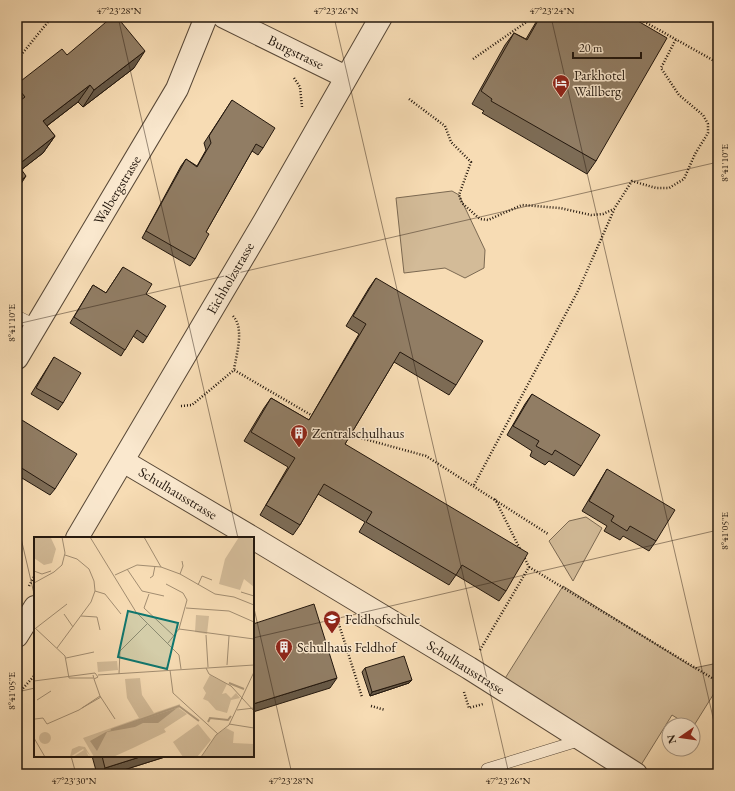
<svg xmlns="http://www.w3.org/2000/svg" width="735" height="791" viewBox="0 0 735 791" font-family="'EB Garamond',serif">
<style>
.green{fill:#d3bb98;stroke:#7b6952}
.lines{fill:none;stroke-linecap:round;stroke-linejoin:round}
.service-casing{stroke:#584837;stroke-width:12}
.minor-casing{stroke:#584837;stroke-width:24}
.tertiary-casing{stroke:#584837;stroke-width:24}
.path{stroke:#23170d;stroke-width:2.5;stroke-dasharray:1 2;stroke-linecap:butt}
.service{stroke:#fae8ce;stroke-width:11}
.minor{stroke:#fae8ce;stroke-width:22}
.tertiary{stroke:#fae8ce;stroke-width:22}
.wall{fill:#7d6c56;stroke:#23170d}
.shaded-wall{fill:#665846;stroke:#23170d}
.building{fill:#917d64;stroke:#23170d}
.ticks{fill:none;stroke:#23170d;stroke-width:1;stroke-opacity:0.45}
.labels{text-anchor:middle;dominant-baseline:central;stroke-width:3;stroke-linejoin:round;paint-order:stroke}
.street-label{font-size:14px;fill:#23170d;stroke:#fae8ce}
.poi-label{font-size:14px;fill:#23170d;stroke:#fae8ce;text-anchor:start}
.inset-river{fill:none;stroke:#af997b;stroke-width:2}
.inset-road{fill:none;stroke:#a28d71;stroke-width:1}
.view{fill:#0f766e;fill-opacity:0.15;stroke:#0f766e;stroke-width:2}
.inset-edge{fill:none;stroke:#23170d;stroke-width:2}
.neatline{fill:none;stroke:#23170d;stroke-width:1.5}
.ticks-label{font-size:10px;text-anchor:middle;fill:#23170d}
</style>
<rect width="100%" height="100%" fill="#f7dcb4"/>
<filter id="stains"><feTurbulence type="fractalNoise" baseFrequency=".005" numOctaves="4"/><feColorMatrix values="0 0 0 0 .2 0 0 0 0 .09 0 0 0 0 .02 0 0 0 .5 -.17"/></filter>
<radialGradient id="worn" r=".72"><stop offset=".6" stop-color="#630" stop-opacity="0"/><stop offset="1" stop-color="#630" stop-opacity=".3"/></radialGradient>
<path class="green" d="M452 191 459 195 485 250 484 268 465 278 445 268 404 273 396 198Z
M586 517 602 528 573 581 549 541 569 521Z
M563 586 694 668 718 663V687L693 727V725H688L672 715 641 765 504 680Z"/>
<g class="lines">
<g class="service-casing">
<path id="service" d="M17 316 37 326
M487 769 581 740"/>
</g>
<g class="minor-casing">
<path id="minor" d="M224 17 346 77
M17 358 177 89 206 17
M123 461 253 538
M253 538 469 668 636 774"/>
</g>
<g class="tertiary-casing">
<path id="tertiary" d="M77 538 265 220 381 17
M17 636 35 607"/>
</g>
<path class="path" d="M636 17 718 63
M715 17 718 28
M473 59 525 23 528 17
M17 60 52 17
M294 78 300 87 302 107
M409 99 445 126 451 142 471 162 459 195 462 203 480 219 488 220 522 205 560 208 591 215 603 214 614 209 632 181 656 188H669L684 179 695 154 708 133V124L703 115 679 95 661 68 676 39
M233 316C245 329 236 355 234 370
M181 406 192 405 234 370 311 415
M350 435 426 456 548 534
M474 485 578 291 614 210
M495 499 520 549
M529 567 712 678
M29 586 35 575
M336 615 362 697
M480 650 529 567 524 557
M464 692 469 708 483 704
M17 695 35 675
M371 706 385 710"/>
<use href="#service" class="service"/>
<use href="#minor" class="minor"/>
<use href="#tertiary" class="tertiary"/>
</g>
<path class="wall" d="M539 17H631L596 161 587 174 482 113 484 111 472 104 505 45 514 33 526 39Z
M67 55 134 68 83 107 78 102 47 126 55 136 43 153 21 170 17 190V84Z
M232 100 263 148 258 155 252 151 206 232 195 259 190 266 142 238 181 166 186 159 197 166 206 150 204 143Z
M123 267 146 294 147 337 143 343 133 336 121 356 70 323 93 285 106 293Z
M376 278 456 385 449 395 394 362 345 444 506 591 499 601 456 575 449 585 359 532 365 522 318 494 300 525 293 535 260 515 288 467 244 441 264 408 271 398 309 420 359 334 346 326 369 288Z
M54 357 63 403 58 410 31 394Z
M532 394 581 466 574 476 549 461 545 465 530 456 532 451 507 435 525 404Z
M17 417 55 489 50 495 17 475Z
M607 469 656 541 649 551 623 536 620 540 604 531 607 526 582 511 601 479Z
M365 668 409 683 370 696 362 672Z
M92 756H168L111 774H97Z"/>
<path class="shaded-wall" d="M145 51 134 68 83 107 94 90Z
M90 85 78 102 31 138 43 121Z
M55 136 43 153 17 173 18 165Z
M26 176 17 190V184Z
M337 678 330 688 253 712V704Z
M412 680 409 683 370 696 372 692Z
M143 756H168L111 774H101L105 768Z"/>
<path class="building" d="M112 17H117L145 51 94 90 90 85 43 121 55 136 18 165 26 176 17 184V103L25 97 17 87V84L62 49 67 55Z
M540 17H631L667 38 596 161 491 101 492 99 481 91 514 33 527 40Z
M232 100 275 128 263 148 256 144 206 232 209 234 195 259 146 231 186 159 197 167 211 143 209 136Z
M123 267 152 284 146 294 166 306 147 337 137 330 125 350 74 317 93 285 106 293Z
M376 278 483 341 456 385 400 352 345 444 528 553 506 591 462 565 456 575 366 522 372 512 324 484 300 525 266 505 295 458 251 432 271 398 309 420 366 324 353 316Z
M54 357 81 373 63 403 36 388Z
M532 394 600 435 581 466 555 450 552 455 536 446 539 441 513 426Z
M17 417 77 454 55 489 20 467 17 471Z
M607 469 675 510 656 541 630 526 627 531 611 521 614 516 589 501Z
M314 604 337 678 253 704V624Z
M404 656 412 680 372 692 365 668Z
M102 756H143L105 768Z"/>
<path class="ticks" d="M118 17 238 538M334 17 509 774M551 17 718 739M17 324 718 162M17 521 35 598M253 604 292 774M253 638 718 530M17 692 35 688M71 756 76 774"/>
<defs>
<g id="hotel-pin" transform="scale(0.9)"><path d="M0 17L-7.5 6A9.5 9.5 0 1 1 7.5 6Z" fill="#8f2418" stroke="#fae8ce"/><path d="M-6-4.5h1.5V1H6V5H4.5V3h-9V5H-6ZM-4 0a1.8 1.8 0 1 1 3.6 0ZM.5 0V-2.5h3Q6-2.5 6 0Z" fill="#fff"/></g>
<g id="building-pin" transform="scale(0.9)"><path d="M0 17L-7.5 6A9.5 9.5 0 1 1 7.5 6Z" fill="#8f2418" stroke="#fae8ce"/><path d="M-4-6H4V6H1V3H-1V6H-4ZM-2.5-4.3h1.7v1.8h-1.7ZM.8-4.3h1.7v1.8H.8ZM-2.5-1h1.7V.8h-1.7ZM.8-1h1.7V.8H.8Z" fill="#fff"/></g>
<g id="school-pin" transform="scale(0.9)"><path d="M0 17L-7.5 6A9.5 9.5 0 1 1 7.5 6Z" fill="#8f2418" stroke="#fae8ce"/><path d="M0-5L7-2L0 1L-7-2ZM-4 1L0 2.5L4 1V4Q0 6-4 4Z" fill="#fff"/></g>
</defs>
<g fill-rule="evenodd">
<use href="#hotel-pin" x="561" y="83"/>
<use href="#building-pin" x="299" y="433"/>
<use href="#school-pin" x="332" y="619"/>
<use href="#building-pin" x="284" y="647"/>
</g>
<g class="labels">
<g class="street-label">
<text transform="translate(296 52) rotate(26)">Burgstrasse</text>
<text transform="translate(117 190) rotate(-59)">Walbergstrasse</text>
<text transform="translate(230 278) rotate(-60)">Eichholzstrasse</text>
<text transform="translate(178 493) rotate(31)">Schulhausstrasse</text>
<text transform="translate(466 667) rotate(32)">Schulhausstrasse</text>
</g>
<g class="poi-label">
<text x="574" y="75">Parkhotel<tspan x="574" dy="16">Wallberg</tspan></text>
<text x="312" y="433">Zentralschulhaus</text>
<text x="345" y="619">Feldhofschule</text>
<text x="297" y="647">Schulhaus Feldhof</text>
</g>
</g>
<g transform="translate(34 537)">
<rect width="220" height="220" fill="#f7dcb4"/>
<path d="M0 0 17 1 22 12 18 26 10 28 0 21ZM205 0H216L220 4V50L210 42 206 53 185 47 191 22ZM162 78 175 79 173 97 161 95ZM83 124 84 133 64 135 63 125ZM176 138 193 147 188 157 192 156 197 161 202 156 206 161 197 163 193 176 182 173 174 164 169 162 172 156 169 151ZM106 141 108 158 120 176 108 180 146 167 145 171 153 177 130 192 132 195 99 211 79 220H60L49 201 105 181 93 161 91 142ZM164 187 177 203 163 220H149L139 205ZM192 191 200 195 199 206 220 207V220H167L182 198ZM5 201a6 6 0 1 1 12 0a6 6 0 1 1-12 0ZM45 209 51 210 57 220 52 214 55 220H39L50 213 49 212 36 220 38 212Z" fill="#d3bb98"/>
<path d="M143 171 124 186H109L101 190 73 195 63 214 56 204 72 195Z" fill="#af997b"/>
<path class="inset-river" d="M195 146 210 152M174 185 176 181 194 183 197 179M77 193 145 169 165 184"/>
<path class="inset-road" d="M56 0 102 75 145 118 147 132M110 0 127 30M93 32 108 54 130 59M0 34 8 37 17 34M146 37 149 29 148 24M81 38 103 28 127 30 146 37 181 57 200 60 220 68M116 41 119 39 121 29M0 46 20 35 28 28 31 16 28 0M132 47 149 56 153 63 145 92 134 106M164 48 168 39 178 43M61 54 71 57 87 77M207 55 220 59M115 57 110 71 140 99M152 71 195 74 220 85M30 77 39 90M47 79 63 80 66 93M0 90 31 119 35 141M2 91 33 67M145 92 220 102M172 98 174 130M23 111 57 65 61 54 60 44 55 32 43 22 31 18M32 121 60 115M193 128 195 99M172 131 175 137 197 149 220 174M136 133 139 156 184 197M85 137 86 114 113 87M64 138 220 128M35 141H59M60 142 66 159 81 182M0 144 61 136 64 140 60 142 59 138M3 163 17 154M48 171 67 160M203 173 220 171M1 182 9 181 13 187 45 173 66 159M195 187 220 191M0 201 11 220M167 220 182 198 195 188 220 135"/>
<path class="view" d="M94 74 144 86 133 132 84 120Z"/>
<rect width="220" height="220" class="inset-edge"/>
</g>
<rect width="735" height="791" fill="none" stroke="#f7dcb4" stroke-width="44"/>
<g transform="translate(681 737) rotate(257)"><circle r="19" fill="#fae8ce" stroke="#a49481"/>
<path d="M0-3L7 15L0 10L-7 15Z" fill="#8f2418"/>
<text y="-6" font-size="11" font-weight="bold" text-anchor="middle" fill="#23170d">N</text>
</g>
<path d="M573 52v6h68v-6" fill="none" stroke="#23170d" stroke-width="2"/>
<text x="579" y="52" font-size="12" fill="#23170d" stroke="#fae8ce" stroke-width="3" paint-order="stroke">20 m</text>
<rect x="22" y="22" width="691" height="747" class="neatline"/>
<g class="ticks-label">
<text x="119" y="14">47°23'28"N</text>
<text x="336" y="14">47°23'26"N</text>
<text x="552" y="14">47°23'24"N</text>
<text transform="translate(724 163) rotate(-90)" y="4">8°41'10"E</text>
<text transform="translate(11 323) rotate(-90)" y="4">8°41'10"E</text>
<text transform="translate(724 531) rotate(-90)" y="4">8°41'05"E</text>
<text transform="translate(11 691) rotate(-90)" y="4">8°41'05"E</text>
<text x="74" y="784">47°23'30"N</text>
<text x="291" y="784">47°23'28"N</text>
<text x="508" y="784">47°23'26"N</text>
</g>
<rect width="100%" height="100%" filter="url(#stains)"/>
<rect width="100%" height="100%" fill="url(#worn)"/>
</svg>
